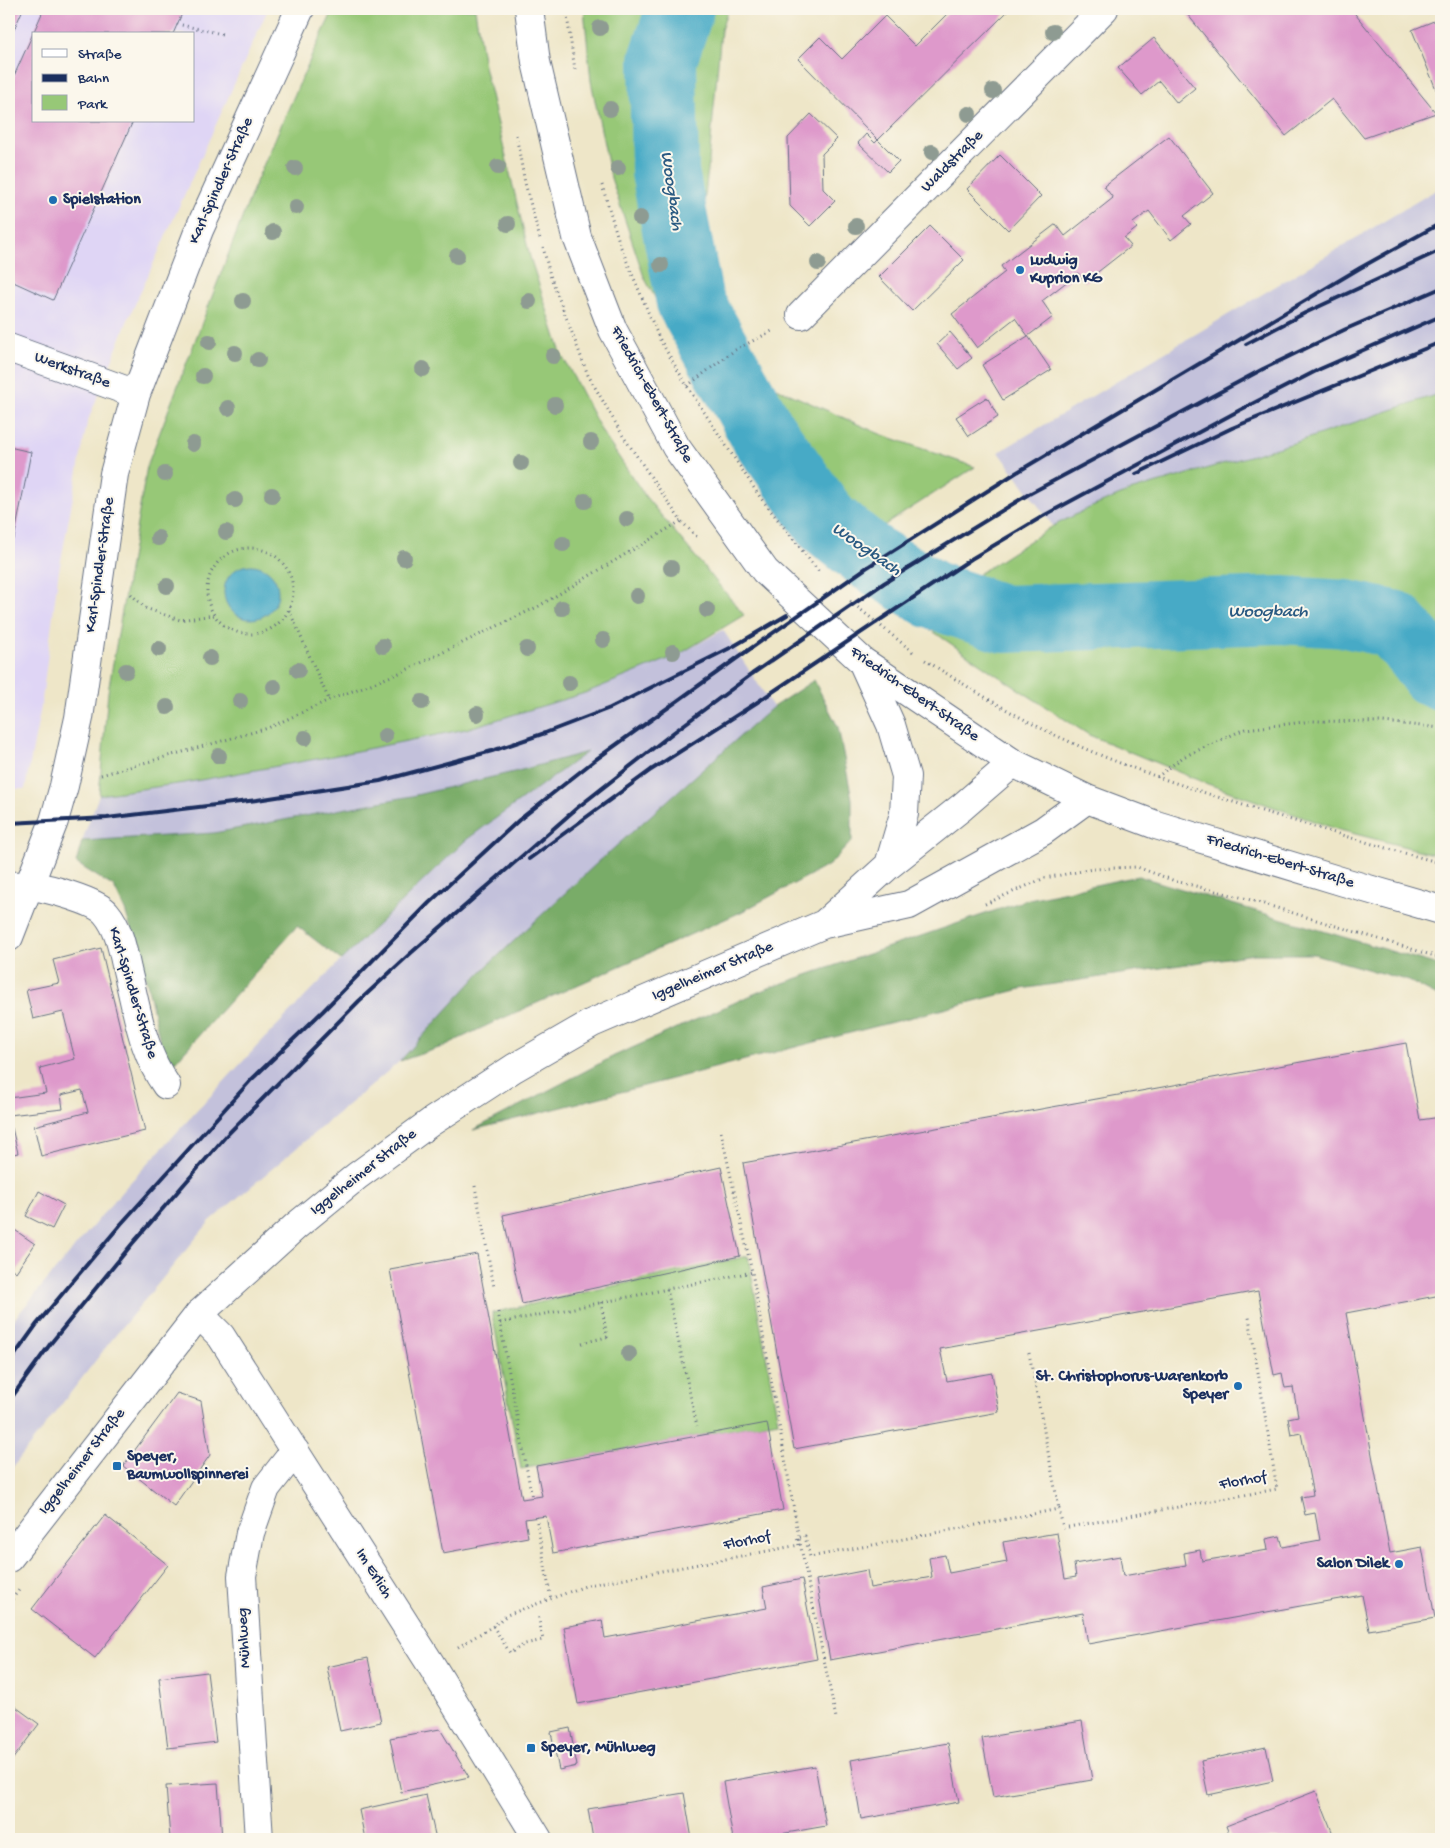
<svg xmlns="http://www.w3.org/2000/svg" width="1450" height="1848" viewBox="0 0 1450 1848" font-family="'Gochi Hand',sans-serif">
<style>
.built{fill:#dfd5f5;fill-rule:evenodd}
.industrial{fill:#c3c1db}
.green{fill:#97c877;stroke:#597c6a}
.forest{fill:#79ac68;stroke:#4a6e63}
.water{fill:#46aac6;stroke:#306c92}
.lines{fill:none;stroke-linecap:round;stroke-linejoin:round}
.river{stroke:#46aac6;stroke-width:68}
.building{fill:#de99cb}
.minor-casing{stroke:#656f83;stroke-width:30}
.major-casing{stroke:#656f83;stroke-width:30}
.path{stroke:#656f83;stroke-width:3;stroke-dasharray:1 4;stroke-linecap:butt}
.minor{stroke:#fff;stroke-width:28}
.major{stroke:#fff;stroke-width:28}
.rail{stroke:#1b2f5e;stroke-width:4}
.tree{fill:#8e9b92}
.poi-dot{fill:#1f6fb2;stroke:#fbf7ec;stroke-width:2}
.labels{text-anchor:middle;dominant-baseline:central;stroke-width:4;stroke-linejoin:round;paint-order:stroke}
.street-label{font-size:16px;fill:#1b2f5e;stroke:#fbf7ec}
.poi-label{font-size:16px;font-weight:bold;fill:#1b2f5e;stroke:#fbf7ec;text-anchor:start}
.water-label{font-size:18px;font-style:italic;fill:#2a5a82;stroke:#fbf7ec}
</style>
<rect width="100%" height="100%" fill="#fbf7ec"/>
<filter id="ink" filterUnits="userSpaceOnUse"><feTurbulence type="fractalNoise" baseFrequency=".02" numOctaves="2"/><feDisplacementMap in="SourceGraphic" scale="10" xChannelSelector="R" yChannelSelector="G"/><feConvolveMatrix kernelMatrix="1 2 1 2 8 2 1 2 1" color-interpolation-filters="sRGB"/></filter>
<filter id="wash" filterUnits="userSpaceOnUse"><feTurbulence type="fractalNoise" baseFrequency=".0096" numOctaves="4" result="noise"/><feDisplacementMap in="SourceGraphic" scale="20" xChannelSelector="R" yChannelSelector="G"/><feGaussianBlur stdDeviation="1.12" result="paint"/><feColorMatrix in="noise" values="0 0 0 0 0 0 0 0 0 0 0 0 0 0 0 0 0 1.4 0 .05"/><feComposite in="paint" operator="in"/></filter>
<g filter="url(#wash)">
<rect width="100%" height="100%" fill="#eee6c8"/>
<path class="built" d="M9 9H268L127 322 87 423 58 576 41 707 25 789H9ZM34 34H194V121H34Z"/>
<path class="industrial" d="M1441 187V393L1297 442 1130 491 1087 509 1053 526 999 452Z
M723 630 773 707 596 864 484 969 400 1061 210 1221 110 1342 9 1472 10 1324 124 1189 260 1043 341 960 466 840 585 753 518 771 412 796 214 833 82 841 99 795 184 783 327 757 466 729 585 693 678 655Z"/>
<path class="green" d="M334 9H475L484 66 530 257 561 353 602 432 645 496 744 615 678 655 585 693 466 729 327 757 184 783 99 795 108 692 147 466 256 182 313 53Z
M584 9H728L721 30 709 161 698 252 714 317 754 375 772 386 880 434 975 467 829 561 739 442 689 361 644 277 611 178 591 81Z
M1441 393V856L1336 829 1205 783 1089 735 995 674 912 617 1053 526 1087 509 1130 491 1297 442Z
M748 1256 778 1421 521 1469 492 1313Z"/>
<path class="forest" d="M814 680 838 727 852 799V841L829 865 741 912 490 1024 442 1047 400 1061 484 969 596 864 773 707Z
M587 752 466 840 341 960 297 926 175 1062 165 1063 145 974 125 910 114 887 76 863 82 841 214 833 412 796 518 771Z
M1138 876 1441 966V998L1409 981 1314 954H1254L1021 989 473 1130 614 1056 763 990 1029 899Z"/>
<path class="water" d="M224 592a27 27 0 1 1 54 0a27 27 0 1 1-54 0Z"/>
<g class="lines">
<path class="river" d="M680 9 663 60 665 172 690 302 763 433 827 523 873 559 933 595 1004 619 1281 610 1346 614 1393 624 1418 652 1433 673 1441 677"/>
</g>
<g id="blocks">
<path class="building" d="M9 9H23L9 41Z
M44 9H184L173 34H34V121H133L53 300 9 280V87Z
M952 9H1010L878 140 798 59 820 37 842 59 885 16 915 46Z
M1183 9H1351L1436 113 1364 138 1332 99 1286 136Z
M1441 18V99H1440L1412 30Z
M1154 38 1195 88 1177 103 1159 81 1142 95 1118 68Z
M811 114 837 139 822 154 823 189 835 201 810 226 790 206 788 138Z
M866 134 875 143 878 140 899 161 888 172 858 143Z
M1169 136 1213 193 1184 216 1191 224 1171 240 1149 211 1133 223 1137 228 1124 238 1131 246 1085 282 1078 273 1042 301 1053 317 1028 336 1015 318 977 348 952 314 1005 272 1001 266 1056 224 1065 236 1113 198 1104 186Z
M1000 155 1041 196 1008 230 967 189Z
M930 226 964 260 912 311 879 277Z
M950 332 972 358 958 369 937 344Z
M1028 336 1051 370 1003 400 982 365Z
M987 397 998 417 969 436 956 417Z
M9 447 31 452 14 539 9 538Z
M101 948 145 1131 41 1156 34 1126 88 1112 82 1090 61 1095 63 1109 9 1115V1098L46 1093 40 1068 75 1059 63 1012 33 1019 26 990 59 983 53 960Z
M1406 1043 1420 1120 1441 1117V1295L1346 1313 1390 1553 1422 1547 1435 1618 1369 1630 1362 1595 1088 1644 1083 1613 830 1660 816 1580 867 1570 870 1588 932 1577 929 1558 945 1555 949 1573 1007 1562 1003 1542 1057 1533 1065 1579 1076 1577 1074 1564 1120 1556 1123 1576 1186 1565 1184 1553 1200 1550 1202 1561 1268 1550 1266 1539 1280 1536 1283 1547 1320 1540 1315 1513 1305 1515 1301 1497 1313 1495 1301 1433 1291 1435 1288 1418 1298 1416 1293 1387 1285 1388 1282 1373 1274 1375 1258 1291 940 1349 947 1381 992 1373 999 1412 794 1449 743 1163Z
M12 1128 18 1153 9 1155V1129Z
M721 1167 740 1256 522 1304 503 1215Z
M39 1191 64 1205 52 1229 26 1216Z
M9 1226 35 1244 16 1272 9 1267Z
M477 1254 522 1499 542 1496 536 1466 767 1423 783 1510 553 1553 546 1516 525 1519 528 1537 443 1553 390 1270Z
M177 1393 201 1401 210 1455 174 1506 123 1466Z
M105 1515 168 1565 95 1658 32 1609Z
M802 1579 817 1659 578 1704 564 1627 602 1620 605 1638 767 1608 763 1587Z
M368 1658 381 1722 340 1731 327 1667Z
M207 1672 216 1742 168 1748 159 1678Z
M9 1702 39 1724 9 1764Z
M1082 1721 1092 1780 993 1797 982 1738Z
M570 1728 577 1766 559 1770 551 1732Z
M440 1729 469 1777 401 1792 390 1738Z
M948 1743 959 1802 861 1819 851 1760Z
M1266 1747 1273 1781 1208 1795 1201 1761Z
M815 1766 826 1826 752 1839H733L723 1782Z
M218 1783 222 1839H170L166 1786Z
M1316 1791 1335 1839H1231L1226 1826Z
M684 1793 692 1839H593L588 1809Z
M426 1795 436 1839H365L359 1810Z"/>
</g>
</g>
<g filter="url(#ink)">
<use href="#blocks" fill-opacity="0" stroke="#656f83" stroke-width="1"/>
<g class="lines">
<g class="minor-casing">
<path id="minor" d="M801 315 1104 9
M9 348 136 394
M9 886C16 886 24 885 32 886 48 888 96 901 106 913 119 928 123 951 127 970 137 1010 142 1051 166 1085
M9 937 54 821 64 786 79 718 114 474 136 394 199 230 300 9
M199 1314 221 1336 430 1663 538 1839
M259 1839 242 1576 250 1533 266 1488 295 1451"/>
</g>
<g class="major-casing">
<path id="major" d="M529 9 536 62 577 237 613 330 676 447 765 571 862 661 1013 763 1087 799 1156 825 1344 882 1441 910
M862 661 891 725 906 776 904 814 889 865
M825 923 889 865 962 807 1013 763
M9 1558 199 1314 296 1226 357 1176 431 1122 514 1068 592 1023 824 924 909 905 1043 831 1087 799"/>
</g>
<path class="path" d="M566 9 575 70
M177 24 222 34
M516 135 525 183 540 239
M602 185 620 245 659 338 687 386 760 497 820 573
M543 247 550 275 588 375 623 436 681 521 697 537
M687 386 735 350 772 331
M207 591a43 43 0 1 1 86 0a43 43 0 1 1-86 0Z
M131 594 145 608 180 620 214 615
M850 601 913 652
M289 610 329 700
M925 660C971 689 1017 718 1066 740 1119 765 1175 783 1230 801 1300 823 1370 844 1441 863
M101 775 268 728 329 700 402 672 539 606 681 521
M1157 777 1183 757 1245 729 1313 721 1383 722 1441 728
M985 904 1045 878 1093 869 1137 867 1175 881 1244 898 1441 958
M721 1132 752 1272 799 1538 836 1718
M475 1186 494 1287
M667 1289 697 1426
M498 1312 532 1498
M500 1323 752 1272
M582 1343 607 1337 601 1302
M1029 1353 1059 1509
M536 1517 551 1599
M9 1603 19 1590
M493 1626 510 1653 525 1644 543 1640 538 1614
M458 1647 493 1626 507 1615 588 1585 799 1545 797 1538 805 1536 810 1557 1059 1509 1063 1528 1277 1489 1249 1317"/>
<use href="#minor" class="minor"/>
<use href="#major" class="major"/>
<path class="rail" d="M1246 344 1305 313 1441 250
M1136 474 1232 428 1441 342
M9 823 107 818 257 800 380 781 492 751 545 733 610 708 734 646 787 615
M529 859 651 770 756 703 971 559 1045 515 1240 410 1320 369 1441 316
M9 1363 37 1324 121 1224 251 1080 323 1011 429 903 519 820 595 760 740 656 866 568 1014 474 1360 268 1441 223
M9 1401 51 1343 132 1244 226 1136 359 1001 411 953 577 808 674 732 752 674 884 583 1029 494 1263 369 1346 329 1441 288"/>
</g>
<g class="tree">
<circle cx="600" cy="28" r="8"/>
<circle cx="1053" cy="32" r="8"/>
<circle cx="993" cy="91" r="8"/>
<circle cx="610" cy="109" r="8"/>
<circle cx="969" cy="114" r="8"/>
<circle cx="932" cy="152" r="8"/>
<circle cx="498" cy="167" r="8"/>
<circle cx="295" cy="168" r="8"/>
<circle cx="618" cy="168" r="8"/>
<circle cx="296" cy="207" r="8"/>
<circle cx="640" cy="218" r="8"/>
<circle cx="508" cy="224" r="8"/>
<circle cx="856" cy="226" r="8"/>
<circle cx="273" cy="232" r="8"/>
<circle cx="457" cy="256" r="8"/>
<circle cx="818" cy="263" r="8"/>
<circle cx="661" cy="265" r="8"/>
<circle cx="243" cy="301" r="8"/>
<circle cx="529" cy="301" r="8"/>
<circle cx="209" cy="342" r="8"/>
<circle cx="235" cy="353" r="8"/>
<circle cx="553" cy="356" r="8"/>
<circle cx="258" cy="360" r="8"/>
<circle cx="423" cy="369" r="8"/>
<circle cx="203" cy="376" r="8"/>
<circle cx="555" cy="405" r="8"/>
<circle cx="228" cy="408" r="8"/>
<circle cx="591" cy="442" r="8"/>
<circle cx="193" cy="444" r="8"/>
<circle cx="521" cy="463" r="8"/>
<circle cx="165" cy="474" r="8"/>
<circle cx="272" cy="495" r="8"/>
<circle cx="235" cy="500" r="8"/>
<circle cx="585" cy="501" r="8"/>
<circle cx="627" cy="519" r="8"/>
<circle cx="226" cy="532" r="8"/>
<circle cx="158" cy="538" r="8"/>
<circle cx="563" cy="544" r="8"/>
<circle cx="404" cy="558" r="8"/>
<circle cx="671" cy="568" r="8"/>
<circle cx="167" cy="586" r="8"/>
<circle cx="637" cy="596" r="8"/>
<circle cx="562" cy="608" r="8"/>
<circle cx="707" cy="610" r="8"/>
<circle cx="603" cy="640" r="8"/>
<circle cx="383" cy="646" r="8"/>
<circle cx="159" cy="649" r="8"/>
<circle cx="527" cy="649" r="8"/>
<circle cx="673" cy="652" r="8"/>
<circle cx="210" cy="658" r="8"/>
<circle cx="298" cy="670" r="8"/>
<circle cx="126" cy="671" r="8"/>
<circle cx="569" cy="683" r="8"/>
<circle cx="274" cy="687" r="8"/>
<circle cx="240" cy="701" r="8"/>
<circle cx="422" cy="702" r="8"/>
<circle cx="167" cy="707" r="8"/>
<circle cx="477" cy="714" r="8"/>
<circle cx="385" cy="736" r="8"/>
<circle cx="305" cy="738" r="8"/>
<circle cx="219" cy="756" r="8"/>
<circle cx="629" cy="1354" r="8"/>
</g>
</g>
<g class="poi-dot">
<circle cx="53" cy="200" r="5"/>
<circle cx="1020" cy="270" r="5"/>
<circle cx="1238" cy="1386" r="5"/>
<rect x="112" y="1461" width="10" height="10" rx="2.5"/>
<circle cx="1399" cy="1564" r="5"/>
<rect x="526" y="1743" width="10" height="10" rx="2.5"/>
</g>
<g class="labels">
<g class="street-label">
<text transform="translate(953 162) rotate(-45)">Waldstraße</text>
<text transform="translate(222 181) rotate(-66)">Karl-Spindler-Straße</text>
<text transform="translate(72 371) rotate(20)">Werkstraße</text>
<text transform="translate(651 395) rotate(61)">Friedrich-Ebert-Straße</text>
<text transform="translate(101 565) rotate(-82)">Karl-Spindler-Straße</text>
<text transform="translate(914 695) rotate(35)">Friedrich-Ebert-Straße</text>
<text transform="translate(1280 862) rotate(17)">Friedrich-Ebert-Straße</text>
<text transform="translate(713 972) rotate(-23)">Iggelheimer Straße</text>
<text transform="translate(132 993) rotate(73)">Karl-Spindler-Straße</text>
<text transform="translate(364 1173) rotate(-38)">Iggelheimer Straße</text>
<text transform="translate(83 1462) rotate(-52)">Iggelheimer Straße</text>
<text transform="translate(1243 1482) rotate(-10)">Florhof</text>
<text transform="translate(747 1542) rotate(-11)">Florhof</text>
<text transform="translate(373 1574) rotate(58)">Im Erlich</text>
<text transform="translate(245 1638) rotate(-93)">Mühlweg</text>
</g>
<g class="poi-label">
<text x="63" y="200">Spielstation</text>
<text x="1030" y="261">Ludwig<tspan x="1030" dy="18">Kuprion KG</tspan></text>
<text x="1228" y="1377" text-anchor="end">St. Christophorus-Warenkorb<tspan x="1228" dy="18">Speyer</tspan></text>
<text x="127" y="1457">Speyer,<tspan x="127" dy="18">Baumwollspinnerei</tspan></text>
<text x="1389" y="1564" text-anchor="end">Salon Dilek</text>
<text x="541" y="1748">Speyer, Mühlweg</text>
</g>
<g class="water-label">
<text transform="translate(671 191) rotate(82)">Woogbach</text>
<text transform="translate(866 550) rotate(35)">Woogbach</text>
<text x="1268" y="612">Woogbach</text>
</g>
</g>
<rect width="1450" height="1848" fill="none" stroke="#fbf7ec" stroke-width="30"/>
<rect x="32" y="32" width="162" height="90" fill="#fbf7ec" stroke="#a1a7b3"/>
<rect x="42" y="49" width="25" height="8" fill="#ffffff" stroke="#a1a7b3"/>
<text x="78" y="58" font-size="15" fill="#1b2f5e">Straße</text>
<rect x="42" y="74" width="25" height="8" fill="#1b2f5e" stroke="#a1a7b3"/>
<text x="78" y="82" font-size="15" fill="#1b2f5e">Bahn</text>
<rect x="42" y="95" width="25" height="15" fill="#97c877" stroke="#a1a7b3"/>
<text x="78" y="108" font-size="15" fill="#1b2f5e">Park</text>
</svg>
